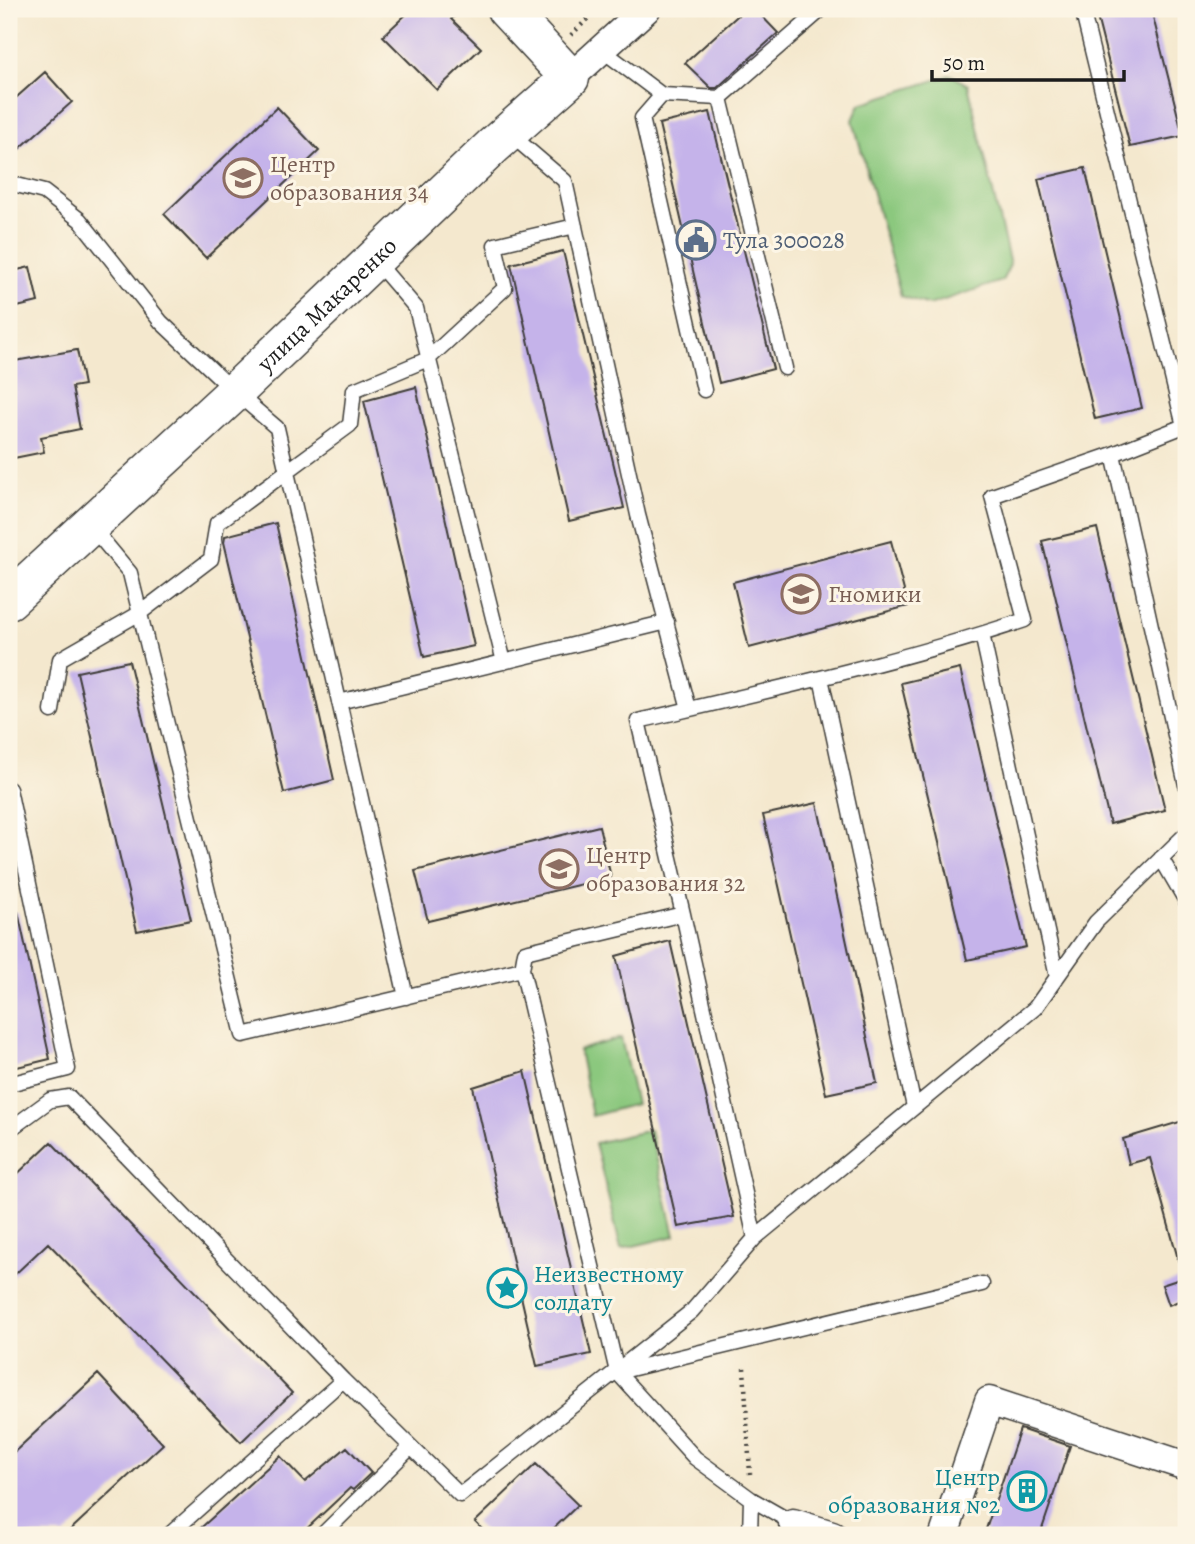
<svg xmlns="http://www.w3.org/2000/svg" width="1195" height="1544" viewBox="0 0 1195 1544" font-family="Alegreya,serif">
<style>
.green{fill:#8bc87e;stroke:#54724d;stroke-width:2}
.building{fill:#c5b3ea}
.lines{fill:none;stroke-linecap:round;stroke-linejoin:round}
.lane-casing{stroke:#3c3b37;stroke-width:17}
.street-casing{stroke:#3c3b37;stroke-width:31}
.primary-casing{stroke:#3c3b37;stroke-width:41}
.path{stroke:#3c3b37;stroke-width:4.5;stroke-dasharray:2 5;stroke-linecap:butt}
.lane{stroke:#fff;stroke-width:14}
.street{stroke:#fff;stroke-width:28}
.primary{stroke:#fff;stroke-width:38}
.labels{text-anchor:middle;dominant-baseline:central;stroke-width:6;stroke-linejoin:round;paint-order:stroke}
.education-label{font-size:24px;fill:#785e54;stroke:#fcf5e5;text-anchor:start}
.service-label{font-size:24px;fill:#4e5e75;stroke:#fcf5e5;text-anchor:start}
.street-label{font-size:24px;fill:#1c1c1c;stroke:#fcf5e5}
.culture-label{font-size:24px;fill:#0d838f;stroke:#fcf5e5;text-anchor:start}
</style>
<rect width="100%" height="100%" fill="#fcf5e5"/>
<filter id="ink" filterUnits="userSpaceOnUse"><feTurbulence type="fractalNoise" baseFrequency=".0143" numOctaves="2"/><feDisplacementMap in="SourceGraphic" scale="14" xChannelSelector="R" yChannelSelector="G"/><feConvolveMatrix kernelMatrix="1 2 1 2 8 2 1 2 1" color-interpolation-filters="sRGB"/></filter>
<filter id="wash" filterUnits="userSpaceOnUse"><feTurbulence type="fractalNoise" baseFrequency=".00686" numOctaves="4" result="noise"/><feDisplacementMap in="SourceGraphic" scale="28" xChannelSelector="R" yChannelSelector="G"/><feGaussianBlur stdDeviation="1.57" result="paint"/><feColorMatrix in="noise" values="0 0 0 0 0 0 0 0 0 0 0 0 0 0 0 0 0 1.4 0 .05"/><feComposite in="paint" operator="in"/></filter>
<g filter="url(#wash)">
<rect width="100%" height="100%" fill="#f4e8ce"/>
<path class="green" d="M951 75 968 85 1010 265 1002 281 929 305 901 296 853 120 860 104Z
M621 1038 636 1104 592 1116 579 1050Z
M650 1130 675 1236 621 1249 595 1143Z"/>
<g id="blocks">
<path class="building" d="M412 9H463L451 19 481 48 437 90 383 36Z
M745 9H755L778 33 717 88H711L685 63Z
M1095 9H1151L1183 136 1130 147Z
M45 72 72 102 9 158V104Z
M277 107 319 151 206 258 164 214Z
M710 112 773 369 719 383 659 124Z
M1085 168 1142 408 1095 419 1038 179Z
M563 251 624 508 569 521 511 264Z
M30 267 38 302 9 309V272Z
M77 350 84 385 72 387 80 429 41 437 44 452 9 459V362Z
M416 387 474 646 424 657 364 401Z
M276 523 334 780 284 793 224 542 225 536Z
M1097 528 1165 810 1110 824 1042 541Z
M891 541 908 606 749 648 733 582Z
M129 661 191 920 137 931 77 672Z
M960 669 1026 947 967 960 901 683Z
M817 803 877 1083 826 1094 763 815Z
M599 826 611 877 428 921 415 871Z
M18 912 50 1059 9 1069V913Z
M670 941 734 1217 678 1227 616 956Z
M525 1071 591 1354 537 1366 473 1087Z
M1186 1120V1265L1180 1266 1150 1158 1129 1164 1123 1139Z
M51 1142 292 1393 241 1442 48 1243 9 1280V1182Z
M1186 1277V1298L1169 1305 1162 1285Z
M98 1374 163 1444 65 1535H9V1457Z
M1020 1429 1070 1446 1040 1535H984Z
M347 1447 371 1473 353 1490 350 1488 300 1535H193L280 1456 305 1482Z
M536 1464 578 1505 547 1535H488L475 1522Z"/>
</g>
</g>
<g filter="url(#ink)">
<use href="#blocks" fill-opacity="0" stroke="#3c3b37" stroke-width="2"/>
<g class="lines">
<g class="lane-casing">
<path id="lane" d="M602 50 662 95 720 98 785 368
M662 95 642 118 704 390
M720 98 822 9
M510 134 565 181 638 515 689 709
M9 183 44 192 80 220 161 322 235 392 277 428 406 997
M374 259 416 308 504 662
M1113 454 1186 785
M91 526 130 573 243 1035 522 969 525 952 683 914 638 721C768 691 899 662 1025 620L992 496 1113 454 1184 426 1082 9
M982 634 1057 977
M821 678 914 1107
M339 702 667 622
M52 711 60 659 140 613 211 559 217 523 350 425 354 390 428 359 505 288 495 245 575 226
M9 789 68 1069 9 1084
M1161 858 1186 901
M683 914 755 1238
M522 969 617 1372 695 1458 751 1499 793 1523
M9 1130 50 1100 69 1097 343 1380 169 1535
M622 1371 982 1284
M343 1380 460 1495 692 1311 755 1238 1035 1008 1096 922 1186 834
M322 1535 411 1447
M750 1535 751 1499"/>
</g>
<g class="street-casing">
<path id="street" d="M570 78 646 9
M793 1523 832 1535
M944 1535 989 1401 1186 1466"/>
</g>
<g class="primary-casing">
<g id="primary">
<path id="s1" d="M9 600 235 392 493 146 570 78 506 9"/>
</g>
</g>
<path class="path" d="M579 9 588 18
M571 35 598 9
M744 1368 750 1474"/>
<use href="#lane" class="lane"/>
<use href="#street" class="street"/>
<use href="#primary" class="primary"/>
</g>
</g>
<defs>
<g id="school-ring" transform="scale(2.0125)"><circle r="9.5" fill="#fcf5e5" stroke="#8d6e63" stroke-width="1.5"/><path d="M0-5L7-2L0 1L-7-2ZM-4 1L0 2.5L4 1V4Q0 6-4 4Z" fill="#8d6e63"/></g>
<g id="civic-ring" transform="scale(2.0125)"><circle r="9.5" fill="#fcf5e5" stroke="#5c6f8a" stroke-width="1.5"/><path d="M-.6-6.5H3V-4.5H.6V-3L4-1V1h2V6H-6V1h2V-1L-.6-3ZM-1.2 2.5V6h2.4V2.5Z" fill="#5c6f8a"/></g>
<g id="sight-ring" transform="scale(2.0125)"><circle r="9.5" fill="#fcf5e5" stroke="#0f9aa8" stroke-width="1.5"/><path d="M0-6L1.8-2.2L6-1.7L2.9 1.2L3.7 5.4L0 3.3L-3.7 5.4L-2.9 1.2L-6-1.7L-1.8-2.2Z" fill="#0f9aa8"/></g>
<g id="building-ring" transform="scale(2.0125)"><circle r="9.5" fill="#fcf5e5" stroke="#0f9aa8" stroke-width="1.5"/><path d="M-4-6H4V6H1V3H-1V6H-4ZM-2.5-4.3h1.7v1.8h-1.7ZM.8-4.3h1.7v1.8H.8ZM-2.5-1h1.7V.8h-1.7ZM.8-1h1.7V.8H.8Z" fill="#0f9aa8"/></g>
</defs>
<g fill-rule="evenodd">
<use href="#school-ring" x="243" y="178"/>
<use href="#civic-ring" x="696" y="240"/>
<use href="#school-ring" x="801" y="594"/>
<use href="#school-ring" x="559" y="869"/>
<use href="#sight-ring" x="507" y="1288"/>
<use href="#building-ring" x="1027" y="1491"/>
</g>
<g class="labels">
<g class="education-label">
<text x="270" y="164">Центр<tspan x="270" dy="28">образования 34</tspan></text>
<text x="828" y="594">Гномики</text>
<text x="586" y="855">Центр<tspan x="586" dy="28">образования 32</tspan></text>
</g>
<g class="service-label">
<text x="723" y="240">Тула 300028</text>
</g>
<g class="street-label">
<text stroke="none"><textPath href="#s1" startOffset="434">улица Макаренко</textPath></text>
</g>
<g class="culture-label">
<text x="534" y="1274">Неизвестному<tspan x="534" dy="28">солдату</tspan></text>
<text x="1000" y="1477" text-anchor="end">Центр<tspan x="1000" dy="28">образования №2</tspan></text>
</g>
</g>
<rect width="1195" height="1544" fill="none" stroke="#fcf5e5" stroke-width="35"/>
<path d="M932 70v10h192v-10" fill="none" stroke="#1c1c1c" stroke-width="3.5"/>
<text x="943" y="70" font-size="21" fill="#1c1c1c" stroke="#fcf5e5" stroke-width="5" paint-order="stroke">50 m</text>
</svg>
